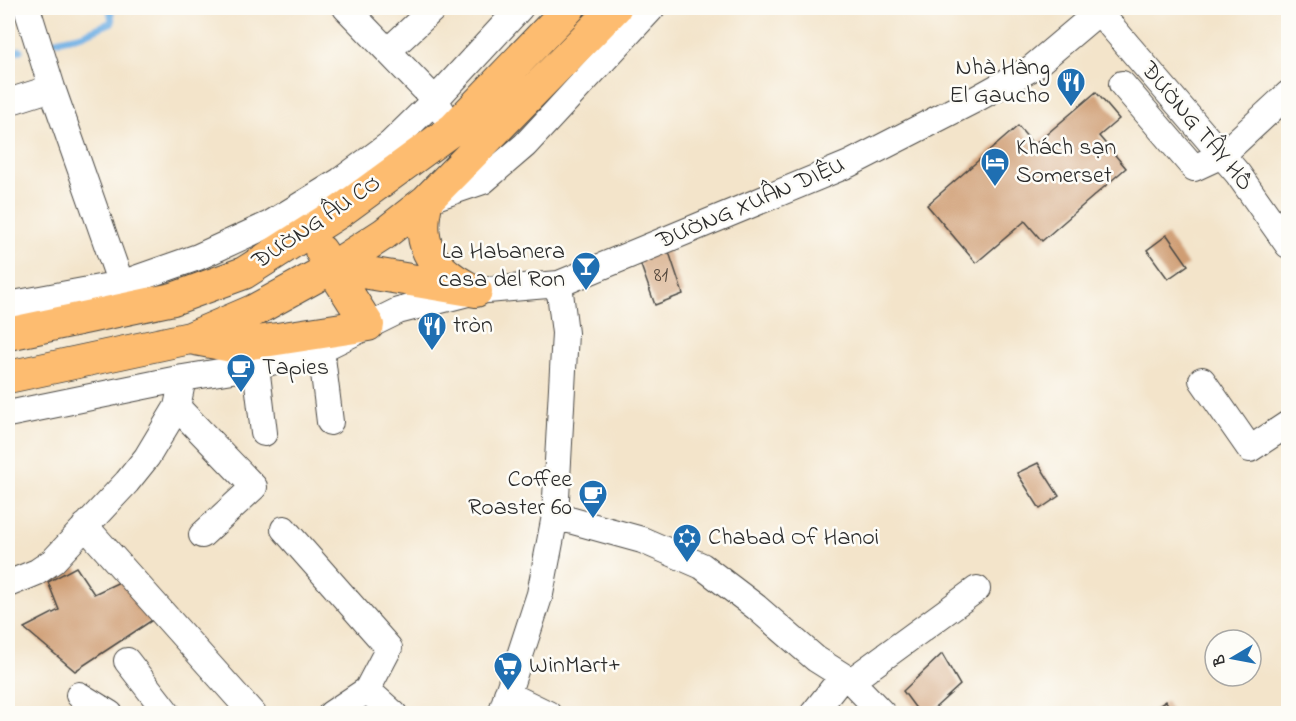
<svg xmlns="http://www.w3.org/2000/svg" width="1296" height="721" viewBox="0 0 1296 721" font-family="'Indie Flower',sans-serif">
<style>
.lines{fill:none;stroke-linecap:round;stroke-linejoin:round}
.stream{stroke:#71b0e4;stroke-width:7}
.building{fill:#cf9d73}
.minor-casing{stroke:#494743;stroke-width:28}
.major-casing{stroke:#494743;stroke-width:34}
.minor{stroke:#fff;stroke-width:26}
.major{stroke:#fdbc70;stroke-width:32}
.labels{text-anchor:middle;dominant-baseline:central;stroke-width:5;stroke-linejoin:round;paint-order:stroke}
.number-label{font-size:21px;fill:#54483d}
.poi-label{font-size:24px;fill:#2b2b2b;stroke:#fdfcf7;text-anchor:start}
.street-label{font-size:24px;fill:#2b2b2b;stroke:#fdfcf7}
</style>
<rect width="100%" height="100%" fill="#fdfcf7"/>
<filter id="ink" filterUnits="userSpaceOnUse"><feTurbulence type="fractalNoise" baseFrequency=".0167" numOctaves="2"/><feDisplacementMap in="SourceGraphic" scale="12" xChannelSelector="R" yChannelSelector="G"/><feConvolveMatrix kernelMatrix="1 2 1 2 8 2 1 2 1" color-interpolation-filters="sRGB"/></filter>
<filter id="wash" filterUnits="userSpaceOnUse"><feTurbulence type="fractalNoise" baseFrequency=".008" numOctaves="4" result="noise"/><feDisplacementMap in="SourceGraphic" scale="24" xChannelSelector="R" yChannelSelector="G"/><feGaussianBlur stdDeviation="1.35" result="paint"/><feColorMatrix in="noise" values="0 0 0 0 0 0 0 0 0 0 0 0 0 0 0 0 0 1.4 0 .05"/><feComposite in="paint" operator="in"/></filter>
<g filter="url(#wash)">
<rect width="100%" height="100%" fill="#f3e4ca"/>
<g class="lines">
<path class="stream" d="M56 41 82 35 112 22 110 8
M8 54 20 50"/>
</g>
<g id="blocks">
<path class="building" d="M1096 92 1119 119 1099 136 1126 168 1042 241 1025 221 976 263 927 205 1018 126 1034 145Z
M1167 235 1188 265 1168 279 1147 250Z
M667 246 683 294 655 305 638 257Z
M1038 463 1059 496 1040 509 1017 473Z
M76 567 94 594 126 579 157 617 75 671 24 628 59 610 48 582Z
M942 654 960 685 937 706 926 714H920L903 691Z
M1166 701 1173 714H1146Z"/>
</g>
</g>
<g filter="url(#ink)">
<use href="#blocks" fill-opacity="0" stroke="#494743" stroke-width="1.5"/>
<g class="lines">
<g class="minor-casing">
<path id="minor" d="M27 8 52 88 121 284
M346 8 435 100 443 113
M1099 12 1238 174 1288 245
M388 51 434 8
M1122 84 1194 168 1222 155 1288 94
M8 102 52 88
M427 200 483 181 525 145 652 8
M8 305 121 284 198 257 270 224 340 181 390 144 435 100 520 8
M321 349 330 422
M256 366 264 433
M1202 380 1250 449 1288 424
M177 407 254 487 202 535
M8 414 183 378 256 366 321 349 398 311 476 291 559 284 849 164 976 99 1032 68 1103 8
M555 516 642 540 702 566 756 607 816 659 851 681 883 714
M85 526 253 714
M284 529 389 648 367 690 331 714
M8 584 37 572 53 561 127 482 147 457 177 407 183 378
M127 661 168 714
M851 681 977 589
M367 690 394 714
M507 694 548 714
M79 695 110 714
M501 714 540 594 555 516 565 333 559 284
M813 714 843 676"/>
</g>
<g class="major-casing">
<path id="major" d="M427 200C416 242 429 267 467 287
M333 267 476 291
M8 334 173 299 244 273 338 213 453 129 569 8
M190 338 232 346 368 325 321 251
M8 377 190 338 255 310 333 267 384 234 427 200 615 8"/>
</g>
<use href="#minor" class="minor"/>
<use href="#major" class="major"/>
</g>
</g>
<defs>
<g id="restaurant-pin" transform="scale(1.5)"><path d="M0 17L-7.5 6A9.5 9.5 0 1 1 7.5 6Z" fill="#1f6fb2" stroke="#fdfcf7"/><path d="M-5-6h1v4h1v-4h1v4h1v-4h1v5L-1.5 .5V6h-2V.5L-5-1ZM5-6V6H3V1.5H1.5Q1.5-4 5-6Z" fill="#fff"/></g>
<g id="hotel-pin" transform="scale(1.5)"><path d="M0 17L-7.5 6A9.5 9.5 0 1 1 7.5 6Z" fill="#1f6fb2" stroke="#fdfcf7"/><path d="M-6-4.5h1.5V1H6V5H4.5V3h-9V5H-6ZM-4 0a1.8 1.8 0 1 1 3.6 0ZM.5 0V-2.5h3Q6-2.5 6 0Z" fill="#fff"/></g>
<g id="bar-pin" transform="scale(1.5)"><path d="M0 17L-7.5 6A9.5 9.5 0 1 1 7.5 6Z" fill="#1f6fb2" stroke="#fdfcf7"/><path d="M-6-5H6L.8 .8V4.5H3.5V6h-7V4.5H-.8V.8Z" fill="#fff"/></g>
<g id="cafe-pin" transform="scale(1.5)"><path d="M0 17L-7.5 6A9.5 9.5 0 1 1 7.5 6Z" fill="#1f6fb2" stroke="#fdfcf7"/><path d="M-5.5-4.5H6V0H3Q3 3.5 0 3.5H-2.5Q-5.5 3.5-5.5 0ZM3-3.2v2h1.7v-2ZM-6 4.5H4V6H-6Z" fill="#fff"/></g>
<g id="synagogue-pin" transform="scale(1.5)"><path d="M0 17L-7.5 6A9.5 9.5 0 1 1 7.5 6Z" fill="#1f6fb2" stroke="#fdfcf7"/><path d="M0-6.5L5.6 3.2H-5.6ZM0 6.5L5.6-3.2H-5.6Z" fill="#fff"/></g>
<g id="supermarket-pin" transform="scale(1.5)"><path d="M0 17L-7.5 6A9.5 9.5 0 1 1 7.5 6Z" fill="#1f6fb2" stroke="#fdfcf7"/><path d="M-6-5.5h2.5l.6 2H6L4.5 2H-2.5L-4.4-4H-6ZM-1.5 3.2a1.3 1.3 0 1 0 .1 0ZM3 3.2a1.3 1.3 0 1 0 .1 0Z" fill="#fff"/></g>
</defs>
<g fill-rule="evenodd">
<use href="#restaurant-pin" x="1071" y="82"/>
<use href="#hotel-pin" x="995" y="162"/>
<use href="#bar-pin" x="586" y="266"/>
<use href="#restaurant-pin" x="432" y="326"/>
<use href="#cafe-pin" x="241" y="368"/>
<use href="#cafe-pin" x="593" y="494"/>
<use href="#synagogue-pin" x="687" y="538"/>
<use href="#supermarket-pin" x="508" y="666"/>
</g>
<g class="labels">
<g class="number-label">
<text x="661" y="276">81</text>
</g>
<g class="poi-label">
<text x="1050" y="68" text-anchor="end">Nhà Hàng<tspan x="1050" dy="28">El Gaucho</tspan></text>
<text x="1016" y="148">Khách sạn<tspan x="1016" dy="28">Somerset</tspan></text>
<text x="565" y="252" text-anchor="end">La Habanera<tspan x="565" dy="28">casa del Ron</tspan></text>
<text x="453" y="326">tròn</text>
<text x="262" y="368">Tapies</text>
<text x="572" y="480" text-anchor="end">Coffee<tspan x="572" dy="28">Roaster 60</tspan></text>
<text x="708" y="538">Chabad Of Hanoi</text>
<text x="529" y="666">WinMart+</text>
</g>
<g class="street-label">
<text transform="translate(1196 127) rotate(50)">ĐƯỜNG TÂY HỒ</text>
<text transform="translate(751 204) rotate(-23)">ĐƯỜNG XUÂN DIỆU</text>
<text transform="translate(317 223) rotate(-34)">ĐƯỜNG ÂU CƠ</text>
</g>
</g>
<rect width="1296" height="721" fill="none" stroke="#fdfcf7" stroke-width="30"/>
<g transform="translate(1233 658) rotate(260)"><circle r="28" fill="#fdfcf7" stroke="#a9a8a5" stroke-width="1.5"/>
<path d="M0-4.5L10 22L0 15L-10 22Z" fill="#1f6fb2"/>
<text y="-9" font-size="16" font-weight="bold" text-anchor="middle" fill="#2b2b2b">B</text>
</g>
</svg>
